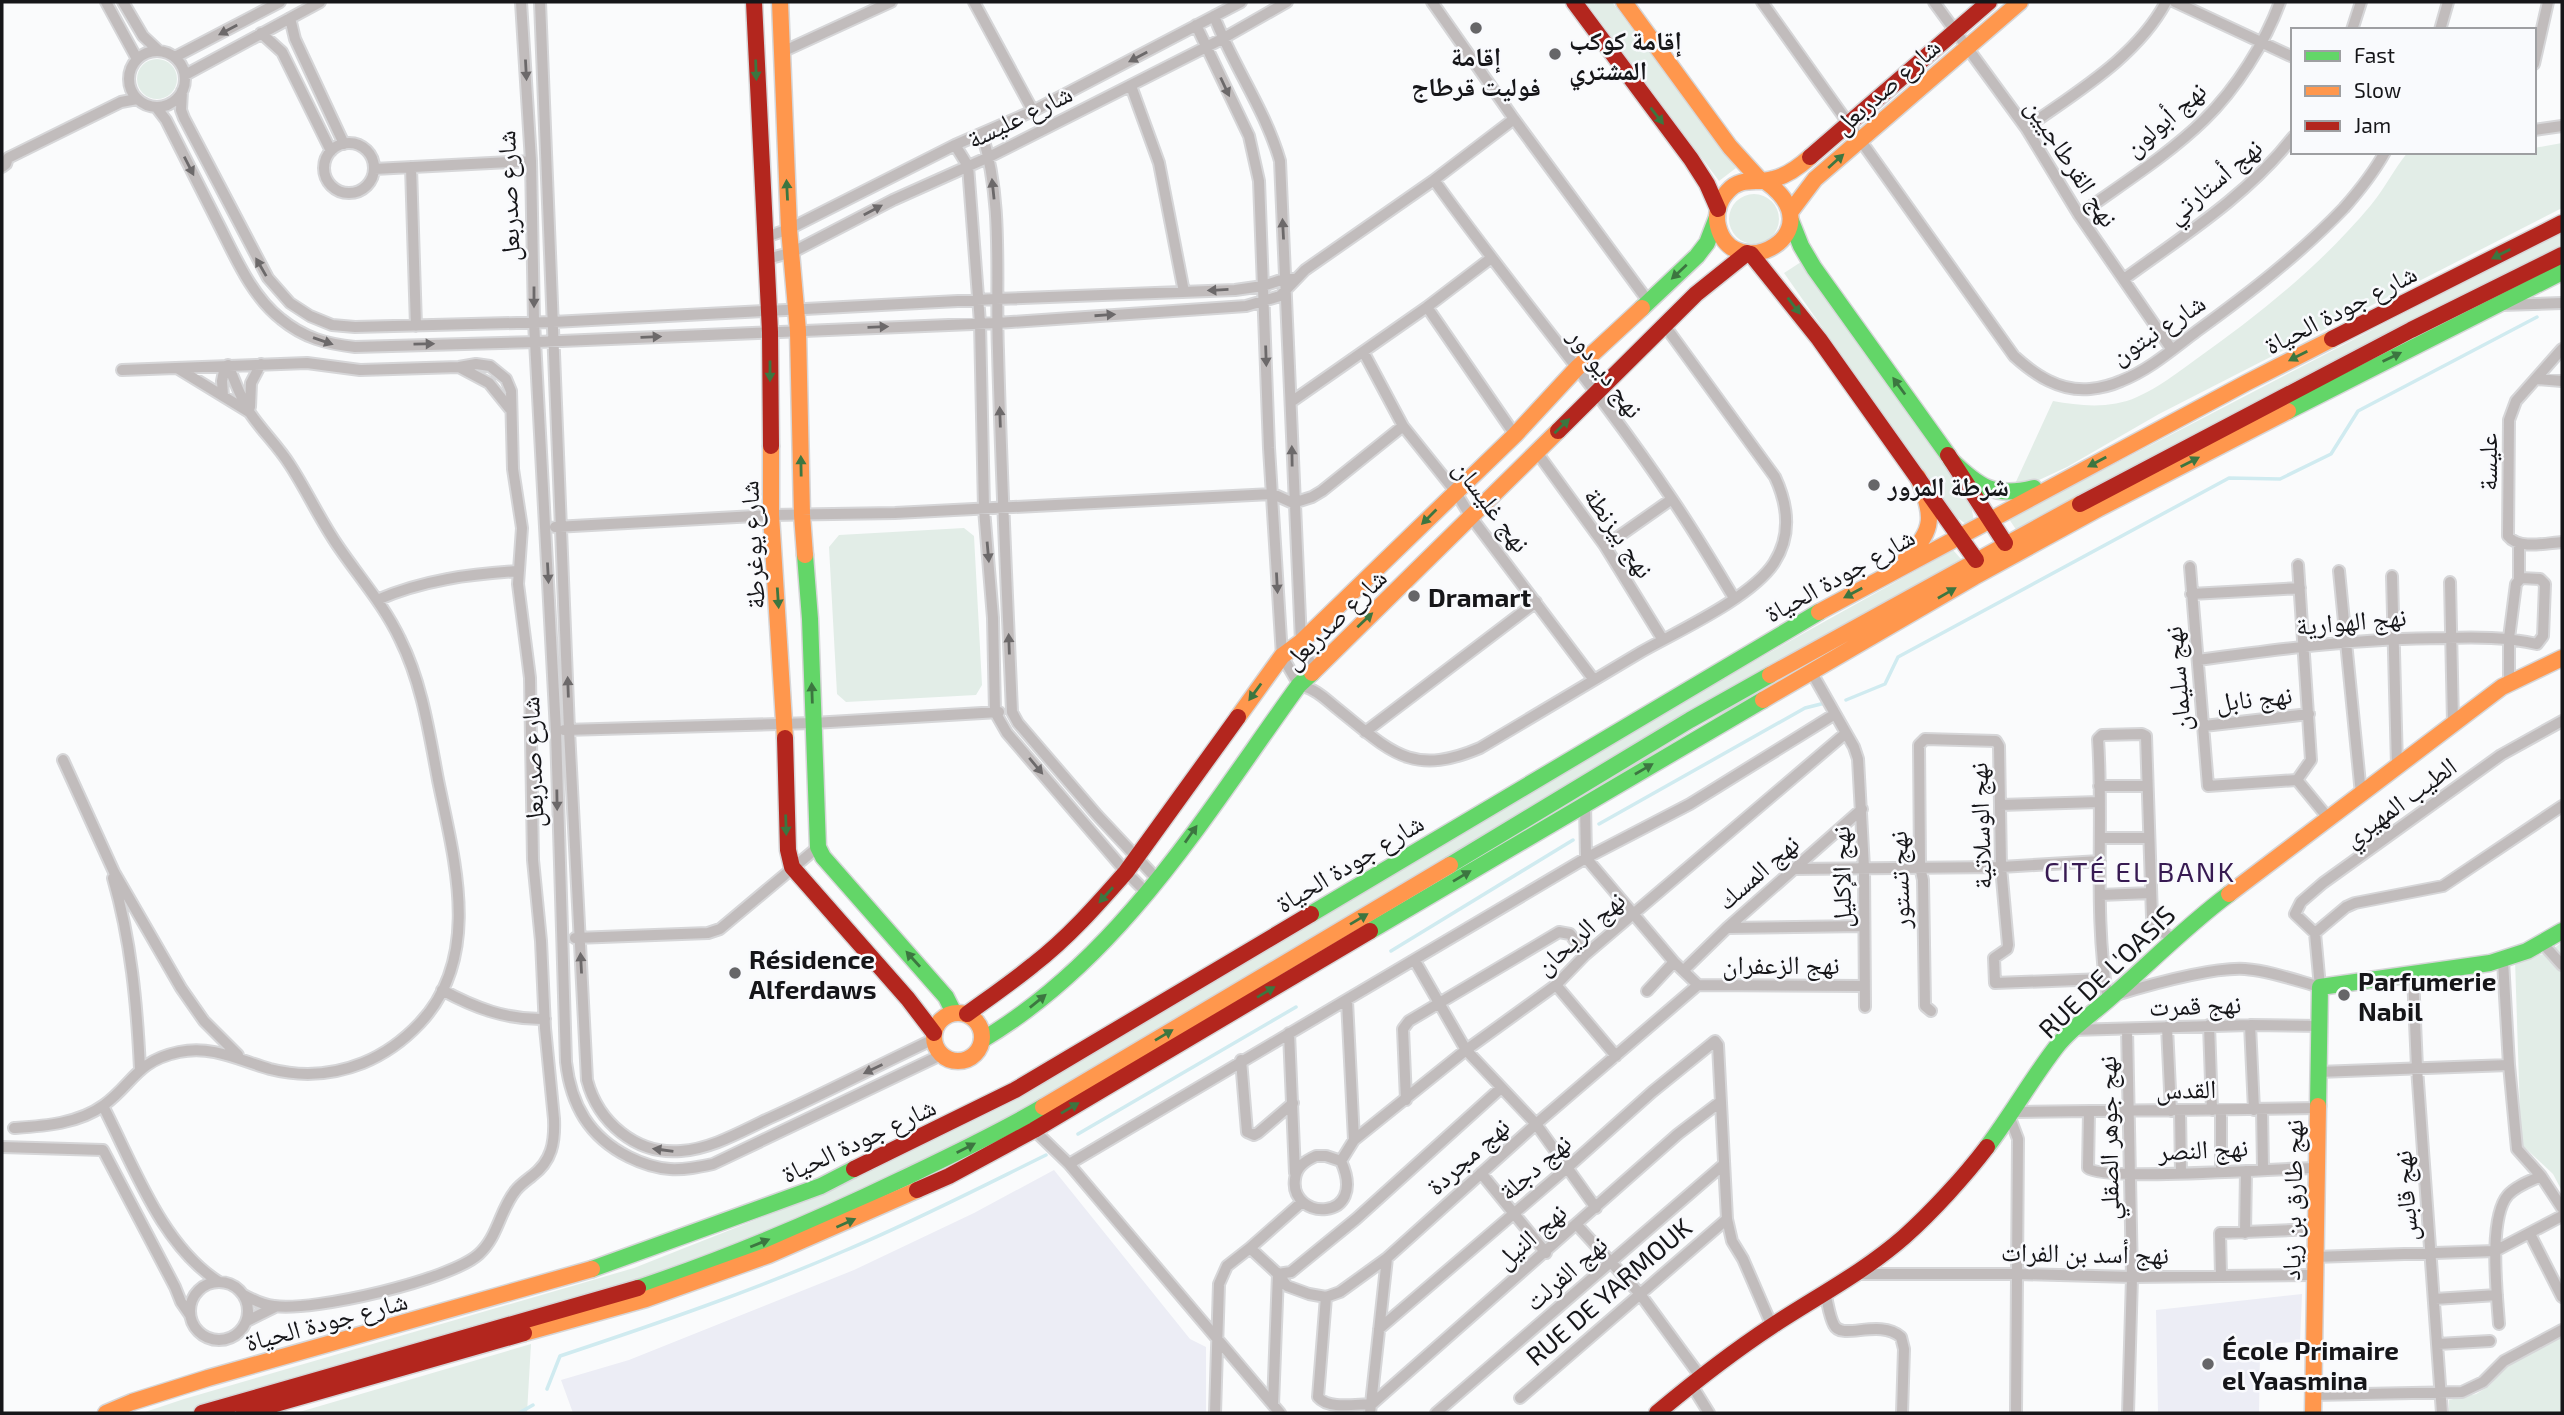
<svg xmlns="http://www.w3.org/2000/svg" width="2564" height="1415" viewBox="0 0 2564 1415" font-family="'Exo 2','Noto Naskh Arabic',sans-serif">
<style>
.built{fill:#ecedf5}
.green{fill:#e2ede7}
.lines{fill:none;stroke-linecap:round;stroke-linejoin:round}
.stream{stroke:#d0ebf0;stroke-width:3.5}
.street-casing{stroke:#d6d6d8;stroke-width:14}
.fast-casing{stroke:#d6d6d8;stroke-width:19}
.slow-casing{stroke:#d6d6d8;stroke-width:19}
.jam-casing{stroke:#d6d6d8;stroke-width:19}
.street{stroke:#c1bcbc;stroke-width:10}
.fast{stroke:#63d668;stroke-width:16}
.slow{stroke:#ff974d;stroke-width:16}
.jam{stroke:#b3261e;stroke-width:16}
.oneway{fill:#6c696a}
.oneway2{fill:#3c7640}
.poi-dot{fill:#666668;stroke:#f9fafd;stroke-width:2.5}
.labels{text-anchor:middle;dominant-baseline:central;stroke-width:5;stroke-linejoin:round;paint-order:stroke}
.poi-label{font-size:26px;font-weight:bold;fill:#161619;stroke:#f9fafd;text-anchor:start}
.street-label{font-size:26px;fill:#161619;stroke:#f9fafd}
.neighbourhood-label{font-size:28px;letter-spacing:2px;fill:#371a52;stroke:#f9fafd}
</style>
<rect width="100%" height="100%" fill="#fafbfc"/>
<path class="built" d="M1054 1170 1190 1339 1206 1347V1413L1063 1411 1059 1413H573L561 1380 629 1360 854 1270 974 1213Z
M2302 1294 2300 1342 2276 1343 2274 1349H2260L2259 1413H2158L2156 1310Z"/>
<path class="green" d="M1586 2H1612L1736 168 1719 181Z
M137 79a20 20 0 1 1 40 0a20 20 0 1 1-40 0Z
M2562 143V208L2159 414 2067 467 2028 485 2014 486 2053 401C2080 406 2111 409 2137 397 2158 388 2177 373 2195 360 2259 315 2321 265 2371 205 2385 188 2394 169 2408 152H2534V148Z
M1729 219a25 25 0 1 1 50 0a25 25 0 1 1-50 0Z
M2562 231V249L2019 534 2009 519Z
M1801 262 1971 504 1974 522 1966 524 1955 516 1784 273Z
M964 528 974 536 982 685 976 695 846 702 837 694 829 547 839 535Z
M1953 550 1961 559 1024 1110 828 1207 640 1282 197 1413H142L184 1399 634 1268 823 1193 1804 633Z
M2562 942V1191L2553 1174 2521 1144 2515 960 2548 953Z
M2562 1335V1413H2449V1400L2476 1394 2489 1386 2509 1364Z
M531 1344 527 1413H296Z"/>
<g class="lines">
<path class="stream" d="M1846 700 1885 684 1898 657 2229 478 2280 479 2331 454 2358 411 2537 317
M1599 824 1805 708 1825 703
M1391 951 1573 840
M1078 1134 1296 1007
M547 1389 560 1356C656 1324 752 1291 844 1251 913 1222 979 1188 1046 1155
M519 1413 533 1405"/>
<g class="street-casing">
<path id="street" d="M106 2 137 59
M123 2 143 36 159 51
M521 2 531 161 534 322 556 731 566 1062C571 1105 589 1137 629 1157 641 1163 656 1168 670 1169 685 1170 699 1167 713 1164L941 1055
M540 2 569 730 587 1080C598 1122 636 1155 681 1151 712 1149 742 1131 770 1118 825 1093 879 1065 934 1039
M974 2 1033 111
M1432 2 1514 119 1648 301
M1762 2 2014 356C2035 375 2060 392 2090 389 2100 388 2112 385 2121 381 2149 370 2173 349 2197 331 2248 294 2300 254 2344 208 2359 191 2374 172 2385 152
M1934 2 2026 128 2079 215 2172 350
M2175 2 2293 57
M1214 16C1233 66 1265 109 1280 161L1301 642 1315 673
M290 18 295 39 344 144
M1196 25 1249 136 1259 181 1269 448 1282 656 1299 685C1318 690 1324 698 1339 710 1391 752 1412 777 1480 748 1533 716 1587 684 1641 652 1678 631 1751 598 1774 563 1792 535 1788 505 1775 477L1665 326
M2352 30 2361 2
M2440 30 2448 2
M261 33 282 52 331 151
M129 79a28 28 0 1 1 56 0a28 28 0 1 1-56 0Z
M782 52 891 2
M175 57 280 2
M2534 64 2548 2
M185 75 320 2
M1131 86 1159 163 1184 292
M182 91 181 110 184 118 268 278 290 303 310 316 332 325 355 327 553 322 996 299 1235 290 1263 286 1284 279H1294
M156 107 166 120C183 154 200 187 217 221 234 254 251 296 281 319 304 338 327 344 355 347L537 342 997 323 1246 306 1280 296 1305 270 1434 180 1514 119
M2026 128C2076 92 2136 58 2166 2
M2534 130 2562 126
M982 134C1004 203 995 280 998 351 1001 471 1007 592 1012 712L1018 723 1097 815 1158 880
M324 168a25 25 0 1 1 50 0a25 25 0 1 1-50 0Z
M955 145 968 166 980 323 984 509 993 618 995 712 1007 733 1126 872 1147 893
M2 167 6 164 8 158 121 102 137 99
M411 167 416 326
M374 169 531 161
M1434 180C1511 288 1598 388 1672 499 1694 531 1714 565 1734 598
M2079 215C2120 185 2167 156 2204 120 2236 89 2265 43 2280 2
M766 237 789 229 955 145 1033 111 1241 2
M767 259 793 252 893 200 989 157 1222 39 1287 2
M2124 279C2183 236 2248 195 2293 137
M2501 305 2562 303
M1427 307 1515 435
M2562 349 2516 401 2509 420 2508 536C2519 550 2546 543 2562 542
M1364 353 1403 426 1455 491 1471 517 1594 680
M459 367 489 383 510 409
M177 368 249 412
M122 370 307 363 360 370 459 367 476 364 490 366 506 379 511 391 513 469 522 528 518 584 530 678 533 860 541 941 545 1028 554 1119C555 1142 552 1161 532 1176 527 1180 521 1184 516 1190 500 1209 498 1237 479 1254 451 1280 313 1312 274 1306 264 1305 253 1300 244 1295
M2536 379 2562 381
M223 396 222 381 225 366
M1291 402 1427 307 1490 259
M250 407 251 383 261 364
M1536 451 1605 546 1663 640
M555 527 771 515 895 513 1273 494 1293 503 1312 497 1322 491 1403 426
M1605 546 1672 499
M2190 567 2208 786 2297 780 2311 760 2298 565
M2339 571 2361 794
M2392 576 2397 766
M2519 579V544
M2450 582 2453 723
M2191 594 2300 588
M377 600C423 580 470 574 519 571
M2198 660C2280 649 2362 638 2445 638 2477 637 2506 637 2537 644L2543 636 2545 584 2540 579 2521 578 2516 584 2509 638V683
M1812 673 1854 747 1858 759 1864 868 1865 1007
M2204 726 2309 714
M564 730 813 723 999 712
M1365 732 1536 602
M63 760 114 872 181 988 204 1021 238 1055
M2297 780 2329 819
M2099 786H2147
M1585 803 1586 858 1674 962 1698 985
M2000 805 2099 802
M2100 838H2148
M1793 869 2001 867 2100 861
M113 878C131 940 137 1005 140 1069
M2100 895 2151 893
M1727 928 1863 926
M2315 933 2295 914 2301 902 2323 883 2501 755 2562 721
M575 938 708 933 720 929 818 847
M2544 945 2562 965
M1415 961 1466 1050 1536 1124 1596 1208
M2503 961 2509 1065 2517 1149 2541 1176 2562 1208
M1684 970 1727 928 1862 809
M2413 975 2417 1068 2442 1413
M1556 985 1616 1056
M1698 985 1864 986
M442 990C475 1008 507 1020 545 1019
M1647 991 1674 962
M2116 995C2149 985 2211 967 2245 969 2270 971 2295 980 2320 987L2315 933 2346 907 2355 903 2443 886 2562 806
M2108 1000C2093 914 2104 825 2098 739L2102 735 2142 734 2146 736 2152 917 2159 929 2174 940
M1347 1001 1354 1140
M1931 1011 1925 1006 1923 880 1920 867 1919 745 1925 739 1996 741 1999 746 2001 867 2008 945 2007 949 1994 958 1995 983 2104 979
M2209 1025 2212 1110
M2250 1025 2254 1110
M2167 1027 2171 1111
M2127 1029 2132 1277 2128 1413
M2071 1030 2250 1025 2320 1026
M1289 1033 1295 1173
M1241 1060 1247 1132 1254 1135 1258 1133 1293 1103
M2318 1072 2509 1065
M1406 1100 1403 1029 1409 1021 1559 932 1570 934 1585 955
M103 1106C133 1164 161 1245 219 1282
M2221 1110V1172
M2262 1110 2263 1168
M2180 1111 2181 1173
M2014 1112 2317 1108
M2089 1112 2088 1168C2103 1182 2282 1168 2315 1168
M2010 1118 2018 1139 2016 1413
M14 1128C44 1126 78 1124 104 1105 133 1084 136 1061 179 1052 212 1045 239 1060 270 1069 301 1077 333 1075 363 1063 385 1054 404 1040 420 1023 483 956 454 859 438 780 429 732 422 683 400 639 384 605 359 577 338 546 320 520 307 491 290 465 278 446 262 431 250 413 241 399 235 381 228 365
M1034 1130 1069 1164 1586 858 1690 804 1835 714
M2 1147 103 1150 175 1287 181 1302 190 1315
M1316 1156H1326L1341 1161C1369 1223 1289 1221 1295 1179 1296 1167 1305 1161 1316 1156Z
M1341 1161 1354 1140 1466 1050 1556 985 1585 955 1846 733
M1069 1164 1280 1413
M1481 1173 1546 1253
M1302 1202 1250 1248 1278 1274 1291 1272 1356 1219 1501 1088
M1577 1225 1640 1294 1700 1376
M2245 1233 2246 1171
M2530 1234 2562 1297
M2314 1257 2495 1251 2562 1216
M1855 1274H2018L2132 1277 2314 1275
M2221 1275 2220 1233 2315 1229
M190 1311a29 29 0 1 1 58 0a29 29 0 1 1-58 0Z
M1825 1293C1828 1303 1829 1316 1834 1325 1842 1341 1879 1318 1901 1337L1904 1349 1902 1413
M1326 1297 1318 1397C1329 1410 1356 1404 1372 1404L1678 1134 1720 1102
M2435 1299 2497 1295
M247 1321 275 1307
M2499 1324C2497 1294 2488 1218 2508 1195 2516 1186 2530 1181 2541 1176
M1379 1329 1567 1168 1652 1092 1715 1041 1718 1045 1727 1219 1732 1241 1743 1259 1772 1326
M2438 1344 2490 1341
M1691 1384 1709 1413
M2313 1395 2462 1392 2483 1382 2504 1361 2562 1330
M1520 1398 1727 1219
M1273 1405 1278 1274 1287 1286 1309 1294 1326 1297 1340 1292 1387 1258 1536 1124 1698 985
M1215 1413 1219 1284 1227 1266 1250 1248
M1370 1413 1387 1258
M1436 1413 1723 1165"/>
</g>
<g class="fast-casing">
<path id="fast" d="M1791 221 1801 246 1814 268 1948 455
M1642 308 1697 256 1707 243 1717 217
M2288 411 2562 272
M1951 460C1979 487 1994 498 2034 488
M805 555 810 619 818 847 823 857 946 997 954 1013
M1450 865 1690 720 1770 675
M1311 914 1819 612
M1370 931 1763 700
M982 1040C1121 958 1207 812 1299 685L1312 673
M2318 1106 2320 987 2490 963 2527 951 2562 931
M1987 1147C2012 1114 2032 1078 2057 1046 2072 1027 2091 1015 2109 999 2149 964 2186 926 2229 894
M592 1269 821 1186 854 1169
M638 1288C728 1258 815 1221 900 1180 948 1157 997 1134 1043 1107"/>
</g>
<g class="slow-casing">
<path id="slow" d="M780 2 789 229 798 331 802 515 805 555
M1624 2 1730 147 1760 180
M1765 181C1838 233 1733 287 1718 226 1715 214 1719 200 1728 191 1741 176 1757 184 1773 179 1786 176 1800 166 1810 157
M1791 211 1815 179 2020 2
M771 446V515L785 738
M1906 558C1937 528 1932 515 1918 477
M1819 612 2246 383 2332 339
M1312 673 1558 431
M1770 675 2080 504
M1763 700 1974 577 2098 509 2288 411
M1238 717 1282 656 1301 642 1515 435 1577 368 1642 308
M2229 894 2502 687 2562 658
M934 1037a24 24 0 1 1 48 0a24 24 0 1 1-48 0Z
M1043 1107 1450 865
M524 1333 646 1299 769 1255 917 1190
M106 1413 132 1402 208 1378 592 1269
M2313 1413 2318 1106"/>
</g>
<g class="jam-casing">
<path id="jam" d="M754 2 770 332 771 446
M1574 2 1691 159 1707 184 1718 209
M1810 157 1989 2
M1751 254 1819 339 1976 560
M2332 339 2562 223
M1558 431 1696 294 1747 253
M1948 455 2005 543
M2080 504 2411 330 2562 255
M785 738 788 850 792 867 908 999 934 1033
M967 1014C989 998 1012 982 1033 965 1068 938 1097 905 1126 872L1238 717
M854 1169 1015 1090 1311 914
M917 1190 949 1176 1034 1130 1370 931
M202 1413 638 1288
M244 1413 524 1333
M1657 1413C1694 1382 1731 1353 1772 1326 1816 1297 1864 1272 1904 1237 1932 1212 1965 1176 1987 1147"/>
</g>
<use href="#street" class="street"/>
<use href="#fast" class="fast"/>
<use href="#slow" class="slow"/>
<use href="#jam" class="jam"/>
</g>
<defs><path id="oneway-solid" d="M-6-.8H1V-3.2L6.5 0L1 3.2V.8H-6Z" transform="scale(1.75)"/></defs>
<g class="oneway">
<use href="#oneway-solid" transform="translate(228 30) rotate(152)"/>
<use href="#oneway-solid" transform="translate(1138 57) rotate(152)"/>
<use href="#oneway-solid" transform="translate(526 70) rotate(87)"/>
<use href="#oneway-solid" transform="translate(1225 87) rotate(65)"/>
<use href="#oneway-solid" transform="translate(189 166) rotate(63)"/>
<use href="#oneway-solid" transform="translate(993 189) rotate(-96)"/>
<use href="#oneway-solid" transform="translate(873 210) rotate(-28)"/>
<use href="#oneway-solid" transform="translate(1283 229) rotate(-93)"/>
<use href="#oneway-solid" transform="translate(261 267) rotate(-120)"/>
<use href="#oneway-solid" transform="translate(1218 290) rotate(177)"/>
<use href="#oneway-solid" transform="translate(534 297) rotate(90)"/>
<use href="#oneway-solid" transform="translate(1105 315) rotate(-4)"/>
<use href="#oneway-solid" transform="translate(878 327) rotate(-2)"/>
<use href="#oneway-solid" transform="translate(651 337) rotate(-2)"/>
<use href="#oneway-solid" transform="translate(323 341) rotate(19)"/>
<use href="#oneway-solid" transform="translate(424 344) rotate(-1)"/>
<use href="#oneway-solid" transform="translate(1266 356) rotate(88)"/>
<use href="#oneway-solid" transform="translate(1000 417) rotate(-92)"/>
<use href="#oneway-solid" transform="translate(1292 456) rotate(-91)"/>
<use href="#oneway-solid" transform="translate(988 552) rotate(85)"/>
<use href="#oneway-solid" transform="translate(548 573) rotate(87)"/>
<use href="#oneway-solid" transform="translate(1277 583) rotate(87)"/>
<use href="#oneway-solid" transform="translate(1009 644) rotate(-92)"/>
<use href="#oneway-solid" transform="translate(568 687) rotate(-92)"/>
<use href="#oneway-solid" transform="translate(1036 766) rotate(50)"/>
<use href="#oneway-solid" transform="translate(557 800) rotate(89)"/>
<use href="#oneway-solid" transform="translate(581 963) rotate(-93)"/>
<use href="#oneway-solid" transform="translate(873 1069) rotate(154)"/>
<use href="#oneway-solid" transform="translate(663 1150) rotate(-172)"/>
</g>
<g class="oneway2">
<use href="#oneway-solid" transform="translate(756 70) rotate(88)"/>
<use href="#oneway-solid" transform="translate(1657 116) rotate(52)"/>
<use href="#oneway-solid" transform="translate(1836 161) rotate(-42)"/>
<use href="#oneway-solid" transform="translate(787 190) rotate(-93)"/>
<use href="#oneway-solid" transform="translate(2501 254) rotate(153)"/>
<use href="#oneway-solid" transform="translate(1679 272) rotate(137)"/>
<use href="#oneway-solid" transform="translate(1794 306) rotate(53)"/>
<use href="#oneway-solid" transform="translate(2298 356) rotate(153)"/>
<use href="#oneway-solid" transform="translate(2392 357) rotate(-26)"/>
<use href="#oneway-solid" transform="translate(770 371) rotate(90)"/>
<use href="#oneway-solid" transform="translate(1899 386) rotate(-126)"/>
<use href="#oneway-solid" transform="translate(1562 426) rotate(-44)"/>
<use href="#oneway-solid" transform="translate(2097 462) rotate(152)"/>
<use href="#oneway-solid" transform="translate(2190 462) rotate(-27)"/>
<use href="#oneway-solid" transform="translate(801 466) rotate(-91)"/>
<use href="#oneway-solid" transform="translate(1429 517) rotate(135)"/>
<use href="#oneway-solid" transform="translate(1853 593) rotate(152)"/>
<use href="#oneway-solid" transform="translate(1947 593) rotate(-30)"/>
<use href="#oneway-solid" transform="translate(778 598) rotate(86)"/>
<use href="#oneway-solid" transform="translate(1365 620) rotate(-43)"/>
<use href="#oneway-solid" transform="translate(1255 692) rotate(126)"/>
<use href="#oneway-solid" transform="translate(812 693) rotate(-92)"/>
<use href="#oneway-solid" transform="translate(1644 769) rotate(-30)"/>
<use href="#oneway-solid" transform="translate(786 825) rotate(88)"/>
<use href="#oneway-solid" transform="translate(1191 834) rotate(-55)"/>
<use href="#oneway-solid" transform="translate(1462 876) rotate(-31)"/>
<use href="#oneway-solid" transform="translate(1106 895) rotate(132)"/>
<use href="#oneway-solid" transform="translate(1359 919) rotate(-31)"/>
<use href="#oneway-solid" transform="translate(913 959) rotate(-132)"/>
<use href="#oneway-solid" transform="translate(1266 992) rotate(-31)"/>
<use href="#oneway-solid" transform="translate(1038 1001) rotate(-39)"/>
<use href="#oneway-solid" transform="translate(1164 1035) rotate(-31)"/>
<use href="#oneway-solid" transform="translate(1070 1108) rotate(-31)"/>
<use href="#oneway-solid" transform="translate(966 1148) rotate(-27)"/>
<use href="#oneway-solid" transform="translate(846 1223) rotate(-24)"/>
<use href="#oneway-solid" transform="translate(760 1243) rotate(-22)"/>
</g>
<g class="poi-dot">
<circle cx="1476" cy="28" r="7"/>
<circle cx="1555" cy="54" r="7"/>
<circle cx="1874" cy="485" r="7"/>
<circle cx="1414" cy="596" r="7"/>
<circle cx="735" cy="973" r="7"/>
<circle cx="2344" cy="995" r="7"/>
<circle cx="2208" cy="1364" r="7"/>
</g>
<g class="labels">
<g class="poi-label">
<text x="1569" y="39">إقامة كوكب<tspan x="1569" dy="30">المشتري</tspan></text>
<text x="1476" y="55" text-anchor="middle">إقامة<tspan x="1476" dy="30">فوليت قرطاج</tspan></text>
<text x="1888" y="485">شرطة المرور</text>
<text x="1428" y="596">Dramart</text>
<text x="749" y="958">Résidence<tspan x="749" dy="30">Alferdaws</tspan></text>
<text x="2358" y="980">Parfumerie<tspan x="2358" dy="30">Nabil</tspan></text>
<text x="2222" y="1349">École Primaire<tspan x="2222" dy="30">el Yaasmina</tspan></text>
</g>
<g class="street-label">
<text transform="translate(1886 85) rotate(-41)">شارع صدربعل</text>
<text transform="translate(1019 115) rotate(-26)">شارع عليسة</text>
<text transform="translate(2164 118) rotate(-41)">نهج أبولون</text>
<text transform="translate(2073 162) rotate(57)">نهج القرطاجيين</text>
<text transform="translate(2213 180) rotate(-40)">نهج أستارتي</text>
<text transform="translate(507 196) rotate(-92)">شارع صدربعل</text>
<text transform="translate(2340 308) rotate(-27)">شارع جودة الحياة</text>
<text transform="translate(2157 328) rotate(-33)">شارع نبتون</text>
<text transform="translate(1607 372) rotate(53)">نهج ديودور</text>
<text transform="translate(2486 462) rotate(-90)">عليسة</text>
<text transform="translate(1493 505) rotate(53)">نهج غليسان</text>
<text transform="translate(1620 532) rotate(56)">نهج بيزنطة</text>
<text transform="translate(751 545) rotate(-93)">شارع يوغرطة</text>
<text transform="translate(1839 574) rotate(-29)">شارع جودة الحياة</text>
<text transform="translate(1334 618) rotate(-44)">شارع صدربعل</text>
<text transform="translate(2351 620) rotate(-5)">نهج الهوارية</text>
<text transform="translate(2176 679) rotate(-95)">نهج سليمان</text>
<text transform="translate(2254 697) rotate(-6)">نهج نابل</text>
<text transform="translate(531 762) rotate(-92)">شارع صدربعل</text>
<text transform="translate(2399 801) rotate(-36)">الطيب المهيري</text>
<text transform="translate(1979 826) rotate(-92)">نهج الوسلاتية</text>
<text transform="translate(1349 862) rotate(-31)">شارع جودة الحياة</text>
<text transform="translate(1757 871) rotate(-41)">نهج المسك</text>
<text transform="translate(1840 877) rotate(-91)">نهج الإكليل</text>
<text transform="translate(1898 880) rotate(-92)">نهج تستور</text>
<text transform="translate(1579 932) rotate(-42)">نهج الريحان</text>
<text x="1781" y="963">نهج الزعفران</text>
<text transform="translate(2106 971) rotate(-44)">RUE DE L'OASIS</text>
<text transform="translate(2195 1004) rotate(-2)">نهج قمرت</text>
<text transform="translate(2186 1088) rotate(-1)">القدس</text>
<text transform="translate(2107 1138) rotate(-91)">نهج جوهر الصقلي</text>
<text transform="translate(858 1139) rotate(-25)">شارع جودة الحياة</text>
<text transform="translate(2203 1148) rotate(-3)">نهج النصر</text>
<text transform="translate(1467 1155) rotate(-42)">نهج مجردة</text>
<text transform="translate(1534 1166) rotate(-41)">نهج دجلة</text>
<text transform="translate(2404 1196) rotate(-94)">نهج قابس</text>
<text transform="translate(2291 1200) rotate(-89)">نهج طارق بن زياد</text>
<text transform="translate(1530 1235) rotate(-41)">نهج النيل</text>
<text transform="translate(2085 1252) rotate(1)">نهج أسد بن الفرات</text>
<text transform="translate(1565 1272) rotate(-41)">نهج الفرلت</text>
<text transform="translate(1608 1291) rotate(-41)">RUE DE YARMOUK</text>
<text transform="translate(326 1320) rotate(-15)">شارع جودة الحياة</text>
</g>
<g class="neighbourhood-label">
<text x="2140" y="871">CITÉ EL BANK</text>
</g>
</g>
<rect width="2564" height="1415" fill="none" stroke="#161619" stroke-width="7"/>
<rect x="2291" y="28" width="245" height="126" fill="#f9fafd" stroke="#9e9fa2" stroke-width="2"/>
<rect x="2305" y="51" width="35" height="10" fill="#63d668" stroke="#9e9fa2" stroke-width="2"/>
<text x="2354" y="63" font-size="21" fill="#161619">Fast</text>
<rect x="2305" y="86" width="35" height="10" fill="#ff974d" stroke="#9e9fa2" stroke-width="2"/>
<text x="2354" y="98" font-size="21" fill="#161619">Slow</text>
<rect x="2305" y="121" width="35" height="10" fill="#b3261e" stroke="#9e9fa2" stroke-width="2"/>
<text x="2354" y="133" font-size="21" fill="#161619">Jam</text>
</svg>
